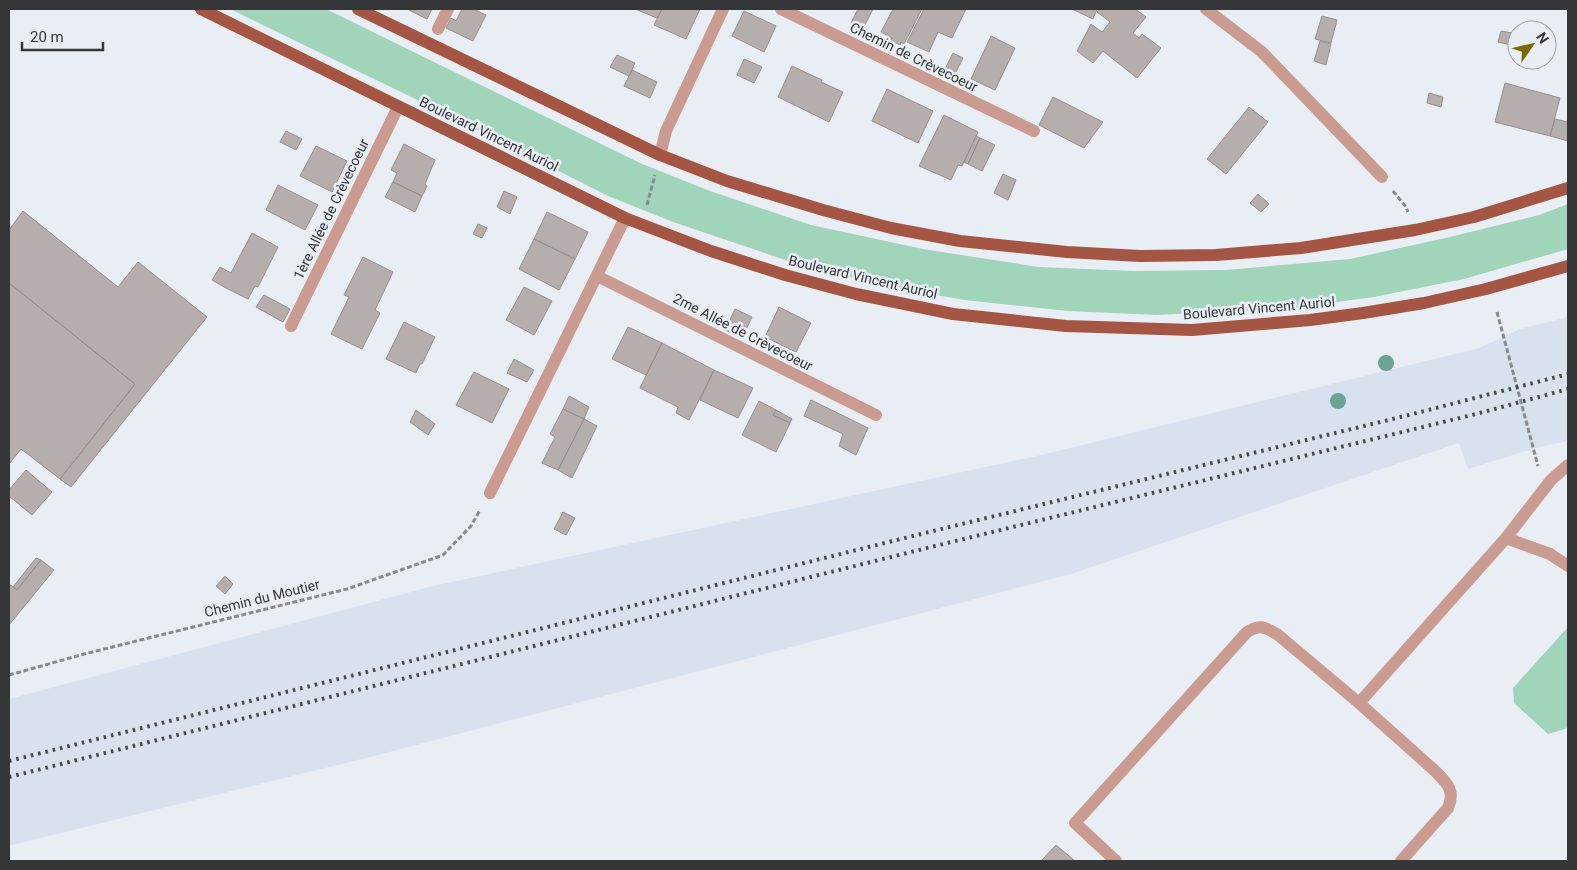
<svg xmlns="http://www.w3.org/2000/svg" width="1577" height="870" viewBox="0 0 1577 870" font-family="Roboto,sans-serif">
<style>
.built{fill:#d8e2ee}
.green{fill:#a1d5bb}
.building{fill:#b6aeac;stroke:#98908f}
.lines{fill:none;stroke-linecap:round;stroke-linejoin:round}
.path{stroke:#878b8e;stroke-width:3;stroke-dasharray:5 2.5;stroke-linecap:butt}
.minor{stroke:#ca9c91;stroke-width:12}
.major{stroke:#a45543;stroke-width:12}
.rail{stroke:#47494b;stroke-width:4;stroke-dasharray:2.5 5;stroke-linecap:butt}
.tree{fill:#6ba494}
.labels{text-anchor:middle;dominant-baseline:central;stroke-width:5;stroke-linejoin:round;paint-order:stroke}
.street-label{font-size:14px;fill:#343638;stroke:#e9eef4}
</style>
<rect width="100%" height="100%" fill="#e9eef4"/>
<path class="built" d="M1568 317V441L1536 448 1468 469 1459 443 1071 574 378 755 9 846V699L433 586 1041 455 1479 348 1520 329Z"/>
<path class="green" d="M230 9H326L640 163 710 191 811 225 923 249 1038 267 1134 271 1226 270 1350 259 1450 237 1539 215 1568 204V249L1464 279 1374 297 1291 308 1157 315 1068 311 964 300 882 285 797 264 673 222 608 196 440 111Z
M1568 627V726L1565 729 1548 734 1514 703 1513 688Z"/>
<path class="building" d="M410 9H432L427 19 409 10Z
M462 9H473L486 15 473 41 446 28 451 18 456 21Z
M635 9H662L657 18Z
M662 9H700L686 39 654 25Z
M858 9H873L863 29 851 23Z
M893 9H922L904 44 901 42 900 45 890 40 892 38 881 32Z
M924 9H966L952 38 938 32 929 52 907 42Z
M1072 9H1097L1093 19Z
M1099 9H1135L1146 17 1133 33 1139 38 1142 34 1161 48 1137 78 1103 51 1093 63 1077 51 1091 24 1102 32 1110 22 1097 12Z
M744 11 776 26 764 52 732 36Z
M1322 16 1337 20 1331 43 1315 39Z
M1520 25 1538 29V30H1519Z
M1501 31 1517 34 1515 46 1498 42Z
M991 36 1015 48 995 90 971 79Z
M1320 41 1331 44 1326 65 1314 61Z
M953 53 963 58 955 74 945 69Z
M617 55 635 63 629 76 610 67Z
M744 59 762 67 754 83 737 75Z
M792 66 822 80 821 82 843 92 829 122 778 97Z
M632 70 657 82 650 98 624 86Z
M1505 83 1560 98 1550 136 1495 122Z
M887 89 933 111 918 143 872 121Z
M1429 93 1443 97 1441 107 1427 103Z
M1053 97 1103 122 1084 148 1039 125Z
M1249 107 1268 122 1226 174 1207 159Z
M944 115 978 132 962 166 958 165 951 180 919 166Z
M1555 119 1568 122V141L1550 136Z
M286 131 302 139 296 150 280 142Z
M976 136 980 138 968 164 964 162Z
M980 138 995 145 982 171 968 164Z
M404 144 435 160 425 184 427 186 422 196 393 182 397 173 391 170Z
M316 146 347 161 332 192 300 176Z
M1003 174 1016 180 1008 200 994 193Z
M393 182 422 196 415 212 385 197Z
M278 185 318 205 305 230 266 210Z
M504 191 517 197 510 214 497 207Z
M1258 194 1269 204 1261 212 1250 203Z
M23 211 118 287 138 262 207 317 71 487 60 479 135 384 9 283V230Z
M547 212 588 232 575 259 534 239Z
M478 224 487 228 482 238 473 234Z
M252 233 278 247 258 287 255 286 248 299 226 288 212 280 220 267 231 273Z
M534 239 575 259 559 290 519 269Z
M363 257 393 272 375 310 380 313 362 349 331 334 349 297 344 295Z
M9 283 135 384 60 479 21 449 9 464Z
M524 287 552 301 534 335 506 320Z
M264 295 290 309 283 322 256 307Z
M779 307 811 323 796 352 765 337Z
M735 309 752 317 742 338 725 330Z
M404 322 435 337 422 364H420L416 373 386 359Z
M628 327 662 343 646 375 612 359Z
M662 343 714 370 689 420 676 413 678 407 640 388Z
M514 359 534 370 527 382 507 373Z
M714 370 753 388 738 418 700 400Z
M474 372 509 389 492 423 456 405Z
M569 396 589 407 584 419 563 409Z
M811 400 868 428 856 455 839 446 843 434 804 416Z
M759 401 776 410 773 415 790 423 776 452 742 435Z
M563 409 584 419 558 470 542 463 555 437 550 434Z
M416 410 435 424 428 435 410 422Z
M776 410 792 419 790 423 773 415Z
M584 419 597 426 572 478 558 470Z
M26 470 52 492 32 515 9 496V490Z
M563 512 575 518 566 535 554 529Z
M36 558 41 560 17 590 13 587Z
M41 560 54 570 9 625V584L17 590Z
M225 576 233 584 225 594 216 586Z
M1056 845 1075 861H1041Z"/>
<g class="lines">
<path class="path" d="M1393 191 1406 207 1408 212
M647 205 655 175
M1497 312 1538 466
M9 675 88 653 347 589 443 555 471 526 480 510"/>
<path class="minor" d="M781 9 1034 131
M1206 9 1262 52 1382 177
M438 29 448 9
M660 155 666 131 723 9
M597 276 876 415
M291 326 398 107
M490 493 625 218
M1506 538 1550 554 1568 566
M1359 703 1506 538 1551 480 1568 465
M1116 861 1075 823 1247 632C1260 624 1264 627 1277 634L1359 703 1434 770C1446 782 1456 790 1448 808L1401 861"/>
<path class="major" d="M201 9 625 218 711 251 785 275 856 294 953 314 1066 326 1192 330 1310 320 1363 313 1424 303 1486 289 1568 266
M358 9 660 155 727 181 823 210 891 228 960 241 1067 252 1140 256 1216 255 1301 248 1415 230 1474 217 1568 188"/>
<path class="rail" d="M9 761 929 532 1409 415 1568 374
M9 777 935 546 1476 414 1568 389"/>
</g>
<g class="tree">
<circle cx="1386" cy="363" r="8"/>
<circle cx="1338" cy="401" r="8"/>
</g>
<g class="labels">
<g class="street-label">
<text transform="translate(914 57) rotate(26)">Chemin de Crèvecoeur</text>
<text transform="translate(489 134) rotate(26)">Boulevard Vincent Auriol</text>
<text transform="translate(331 209) rotate(-64)">1ère Allée de Crèvecoeur</text>
<text transform="translate(863 277) rotate(13)">Boulevard Vincent Auriol</text>
<text transform="translate(1259 308) rotate(-5)">Boulevard Vincent Auriol</text>
<text transform="translate(743 332) rotate(27)">2me Allée de Crèvecoeur</text>
<text transform="translate(262 598) rotate(-14)">Chemin du Moutier</text>
</g>
</g>
<rect width="1577" height="870" fill="none" stroke="#343638" stroke-width="20"/>
<g transform="translate(1532 45) rotate(56)"><circle r="24" fill="#e9eef4" stroke="#a1a4a9"/>
<path d="M0-4L9 19L0 12L-9 19Z" fill="#7a6800"/>
<text y="-8" font-size="14" font-weight="bold" text-anchor="middle" fill="#343638">N</text>
</g>
<path d="M22 42v8h81v-8" fill="none" stroke="#343638" stroke-width="2.5"/>
<text x="30" y="42" font-size="15" fill="#343638" stroke="#e9eef4" stroke-width="4" paint-order="stroke">20 m</text>
</svg>
